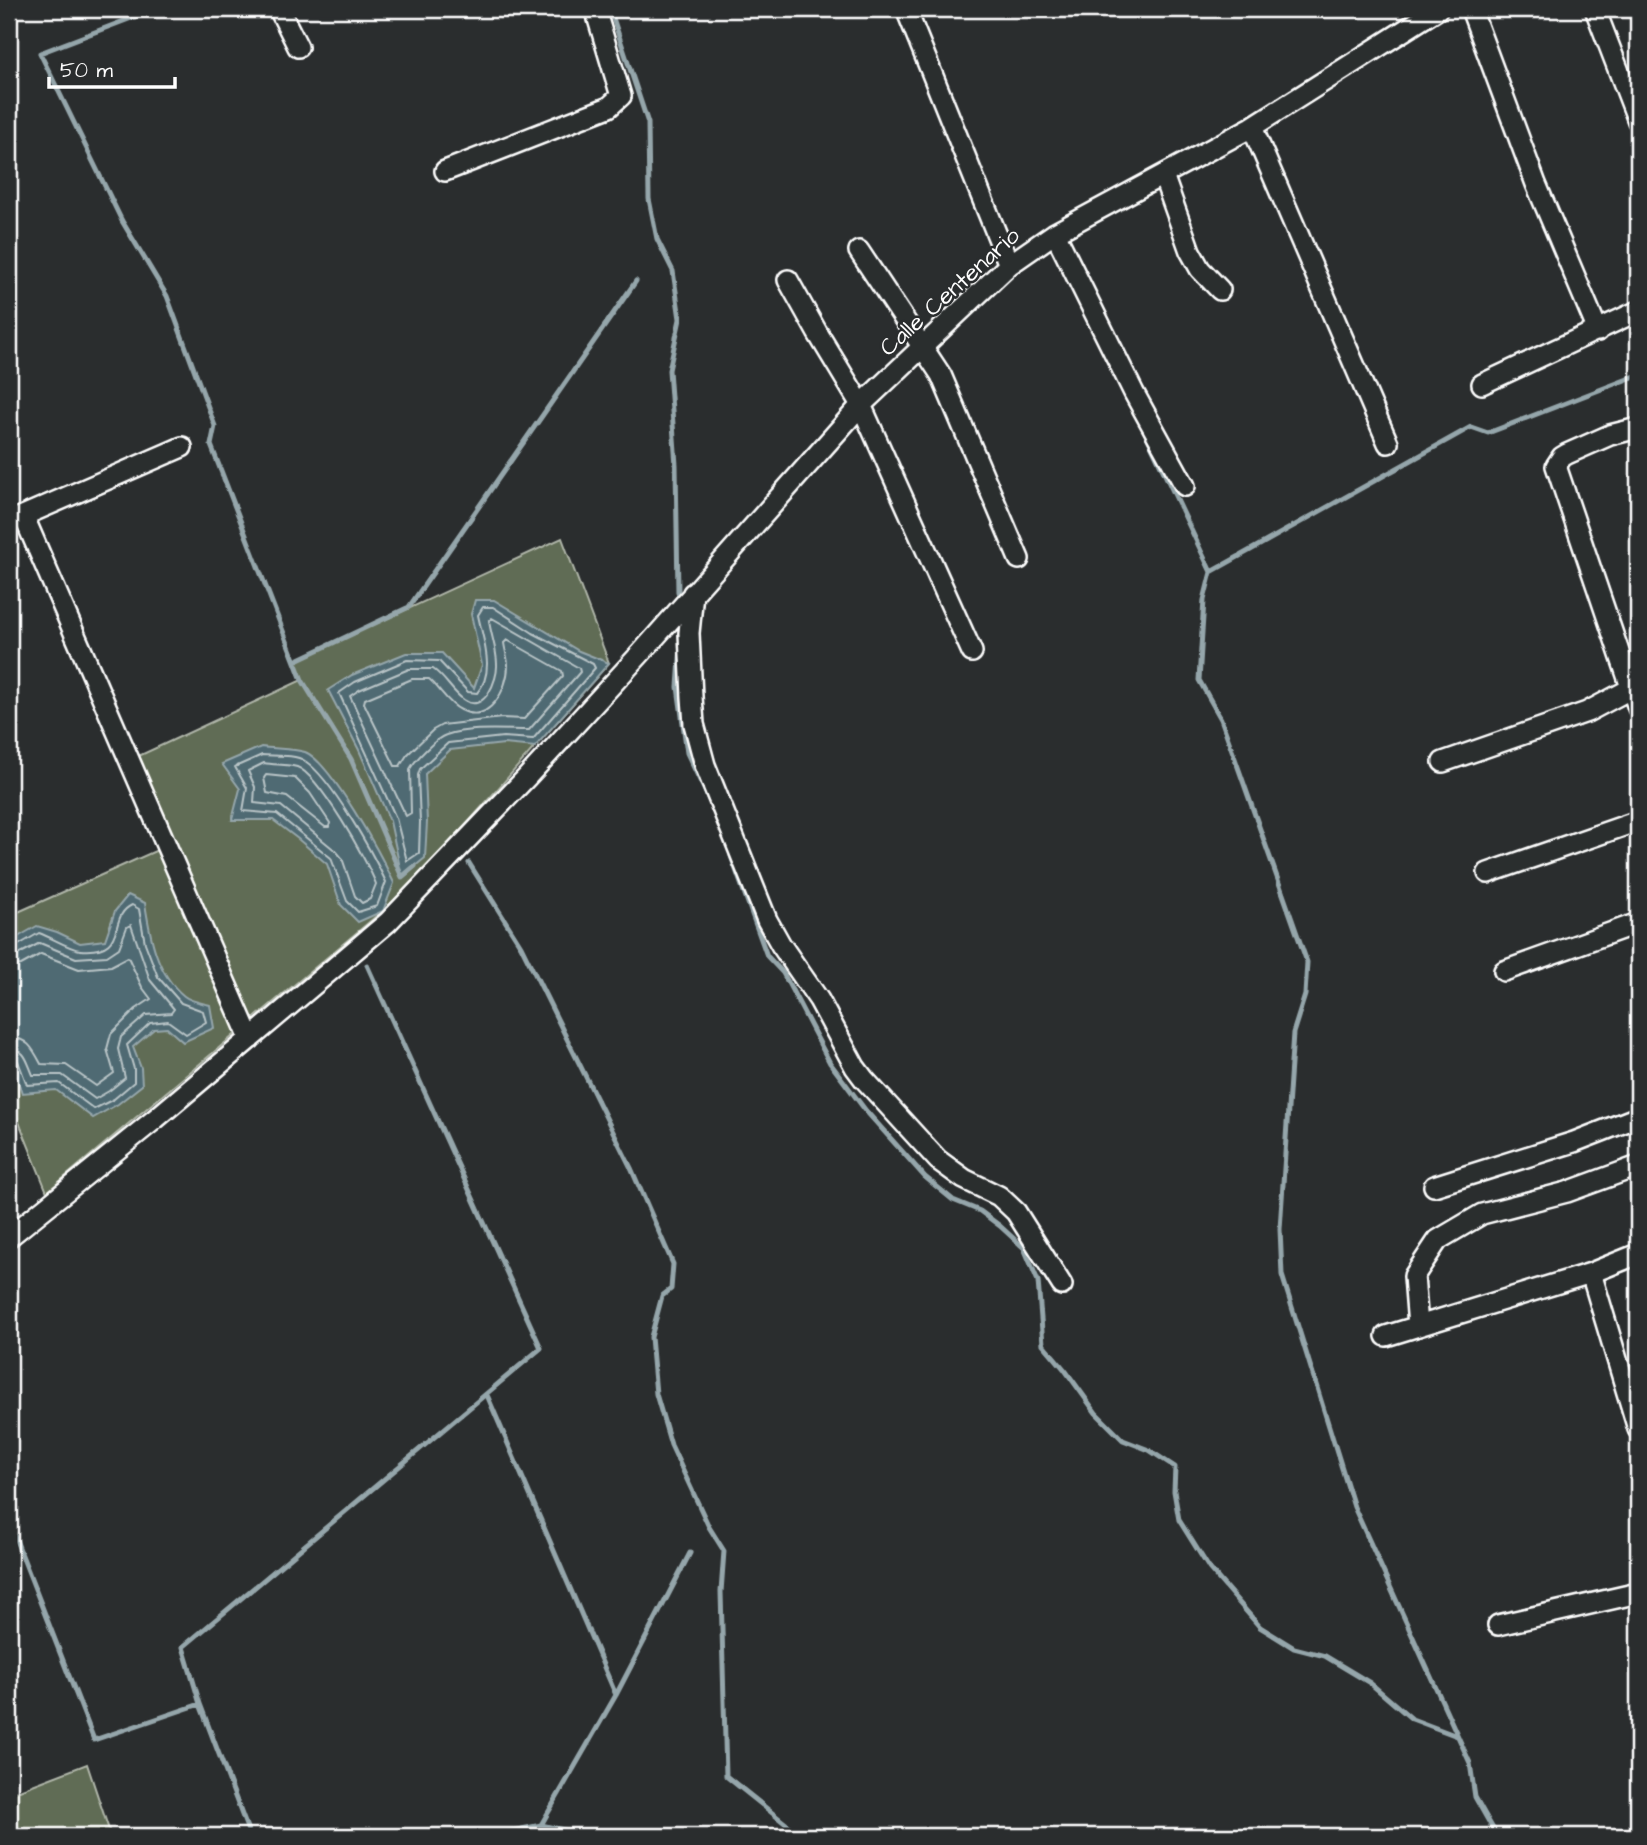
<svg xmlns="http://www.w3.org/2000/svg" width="1647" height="1845" viewBox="0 0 1647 1845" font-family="'Architects Daughter',sans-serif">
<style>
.green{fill:#616c54;stroke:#b0b6aa;stroke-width:2}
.water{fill:#4f6b73;stroke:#95a6ab;stroke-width:2}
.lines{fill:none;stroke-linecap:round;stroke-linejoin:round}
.shore{stroke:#b9c4c7;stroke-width:2}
.stream{stroke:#95a6ab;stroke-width:5}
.minor-casing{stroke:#fff;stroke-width:24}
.minor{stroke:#2a2d2e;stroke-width:19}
.labels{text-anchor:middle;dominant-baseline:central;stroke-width:5;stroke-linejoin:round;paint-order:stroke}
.street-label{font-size:24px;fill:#fff;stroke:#2a2d2e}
</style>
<rect width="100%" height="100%" fill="#2a2d2e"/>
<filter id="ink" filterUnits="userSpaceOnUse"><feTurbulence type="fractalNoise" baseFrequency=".0143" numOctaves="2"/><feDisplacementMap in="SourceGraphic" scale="14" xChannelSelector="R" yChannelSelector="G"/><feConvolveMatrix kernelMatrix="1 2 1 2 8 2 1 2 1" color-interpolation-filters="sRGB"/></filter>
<g filter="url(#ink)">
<path class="green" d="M562 538 609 663 411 887 47 1192 9 1097V916L169 845 130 760 302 680 295 661Z
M87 1764 111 1836H9V1794Z"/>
<path class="water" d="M475 600H494L579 651 609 663 535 747 504 744 450 750 425 774 427 822 425 858 402 877 390 821 359 750 328 690 352 675 406 653H442L474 688 482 665 471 614Z
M261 747C274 749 293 748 305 752 330 761 382 857 394 883L383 911 358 922 341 905 327 864 298 839 273 820H232L240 789 222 764Z
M128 895 145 903C150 936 156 973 184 996 190 1001 202 1003 210 1005L214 1028 183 1042 167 1028 154 1029 133 1047 141 1068 142 1085 118 1104 93 1118 56 1090 22 1093 9 1055V942L37 926 57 932 80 943 105 940 115 911Z"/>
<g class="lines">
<path class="shore" d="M483 607H493L533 633 593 664 595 668 533 739 503 737 448 743 420 769 418 775 420 822 419 853 407 861 396 818 339 693 355 682 407 660 439 661 468 692 477 693C496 672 483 640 478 615Z
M492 618 579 668 580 672 529 730C503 730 470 727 446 735 436 738 415 760 410 769L411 813 406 816 350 696 359 690 409 669H433C445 677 452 692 464 700 484 714 498 680 497 664 497 650 491 635 489 621Z
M507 640 562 671 563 676 524 719 502 718 442 725 433 730 407 755 400 766H395L364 703 365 699 412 679H429C440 688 448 704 461 710 489 725 508 689 508 665 508 658 505 651 504 643Z
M262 755C274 756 295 754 305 761 331 778 372 852 386 882L377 906 358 912 347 901 331 858 277 814 243 811 247 788 235 767Z
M264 763C274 765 287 764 297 767 318 774 368 862 376 884L370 899 362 903 355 896 342 858 337 852 281 806 254 803 255 787 248 771Z
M266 775 295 778 310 793 330 823 329 827H325L287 797 267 793 264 778Z
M9 948 15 947 39 933C51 937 69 949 80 950 130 954 106 917 132 905L139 909 145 943 158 977 181 1003 203 1011 206 1022 186 1034 168 1021 150 1023 127 1045 134 1069V1082L114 1099 94 1109 59 1083 27 1085 18 1061 9 1057
M9 957 17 955 40 943 76 958 107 956 119 948 127 927 131 925 150 980 174 1009 171 1013 146 1015 121 1037 118 1049 125 1078 109 1091 95 1099 62 1075H33C27 1062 26 1049 9 1048
M9 967 21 965 41 954 79 969 111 966 128 957 142 987 151 999 136 1009 111 1034 107 1049 114 1073 96 1086 66 1065 41 1064C33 1049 28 1038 9 1037"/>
<path class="stream" d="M155 9 40 53 122 221 167 296 215 426 211 445 302 680 351 759 402 877 415 866
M610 9 648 123 649 199 657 239 673 271 680 319 669 370 676 465 678 592
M1145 432 1211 572 1204 600 1199 680 1221 719 1307 962 1305 995 1293 1033 1280 1229 1282 1275 1354 1507 1470 1763 1475 1797 1497 1836
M1211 572 1471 427 1488 433 1638 375
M681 645 678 687 687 753 711 804
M295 661 409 607 636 281
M731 856 767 956 783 973 830 1063 866 1111 925 1177 953 1200 980 1211 1000 1226 1024 1248 1038 1281 1043 1344 1065 1370 1096 1413 1123 1440 1149 1450 1175 1467 1174 1491 1179 1520 1209 1568 1260 1627 1294 1648 1325 1656 1370 1683 1412 1719 1457 1736
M469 863 521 946 631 1168 673 1264 671 1289 662 1296 651 1337 656 1394 671 1445 709 1527 724 1551 721 1592 726 1776 801 1836
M487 1395 616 1695
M9 1522 94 1740 200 1704 250 1836
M200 1704 183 1647 541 1348 367 965
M541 1825 616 1695 690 1553
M489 1836 541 1825 591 1836"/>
<g class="minor-casing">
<path id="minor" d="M279 9 298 47
M906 9 1009 265
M1471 9 1536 184 1598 331
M1595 9 1638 121
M1252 127 1388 443
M445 171 609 107 621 96 595 9
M1163 175 1190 251 1200 269 1220 290
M1055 233 1134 393 1185 486
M859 251 941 375 1019 559
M788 280 817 332 861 405 972 652
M1482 384 1638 311
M1638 428 1610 435 1567 454 1562 457 1556 466 1638 708
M24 517 250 1039
M9 522 182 447
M693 593 689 633 692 697 694 724 705 765 767 920 781 945 819 1000 855 1067 864 1079 938 1160 964 1179 999 1196 1016 1212 1062 1285
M1443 762 1587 712 1632 688
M1488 873 1638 821
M1504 971 1638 923
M1434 1186 1574 1142 1638 1117
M9 1237 154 1120 388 922 527 777 641 653 861 405 1009 265 1055 233 1252 127 1438 9
M1591 1273 1638 1429
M1418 1326 1414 1276 1438 1240 1482 1214 1567 1192 1638 1166
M1386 1336 1591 1273 1638 1254
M1498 1625 1638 1593"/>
</g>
<use href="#minor" class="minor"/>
</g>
</g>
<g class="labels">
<g class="street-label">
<text transform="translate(950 292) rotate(-42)">Calle Centenario</text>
</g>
</g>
<rect width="1647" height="1845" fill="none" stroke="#2a2d2e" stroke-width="35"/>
<rect x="18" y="18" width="1612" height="1810" fill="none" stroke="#fff" stroke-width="2.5" filter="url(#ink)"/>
<path d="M49 77v10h126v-10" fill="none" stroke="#ffffff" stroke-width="3.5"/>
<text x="60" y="77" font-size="21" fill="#ffffff" stroke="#2a2d2e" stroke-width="5" paint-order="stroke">50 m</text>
</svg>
